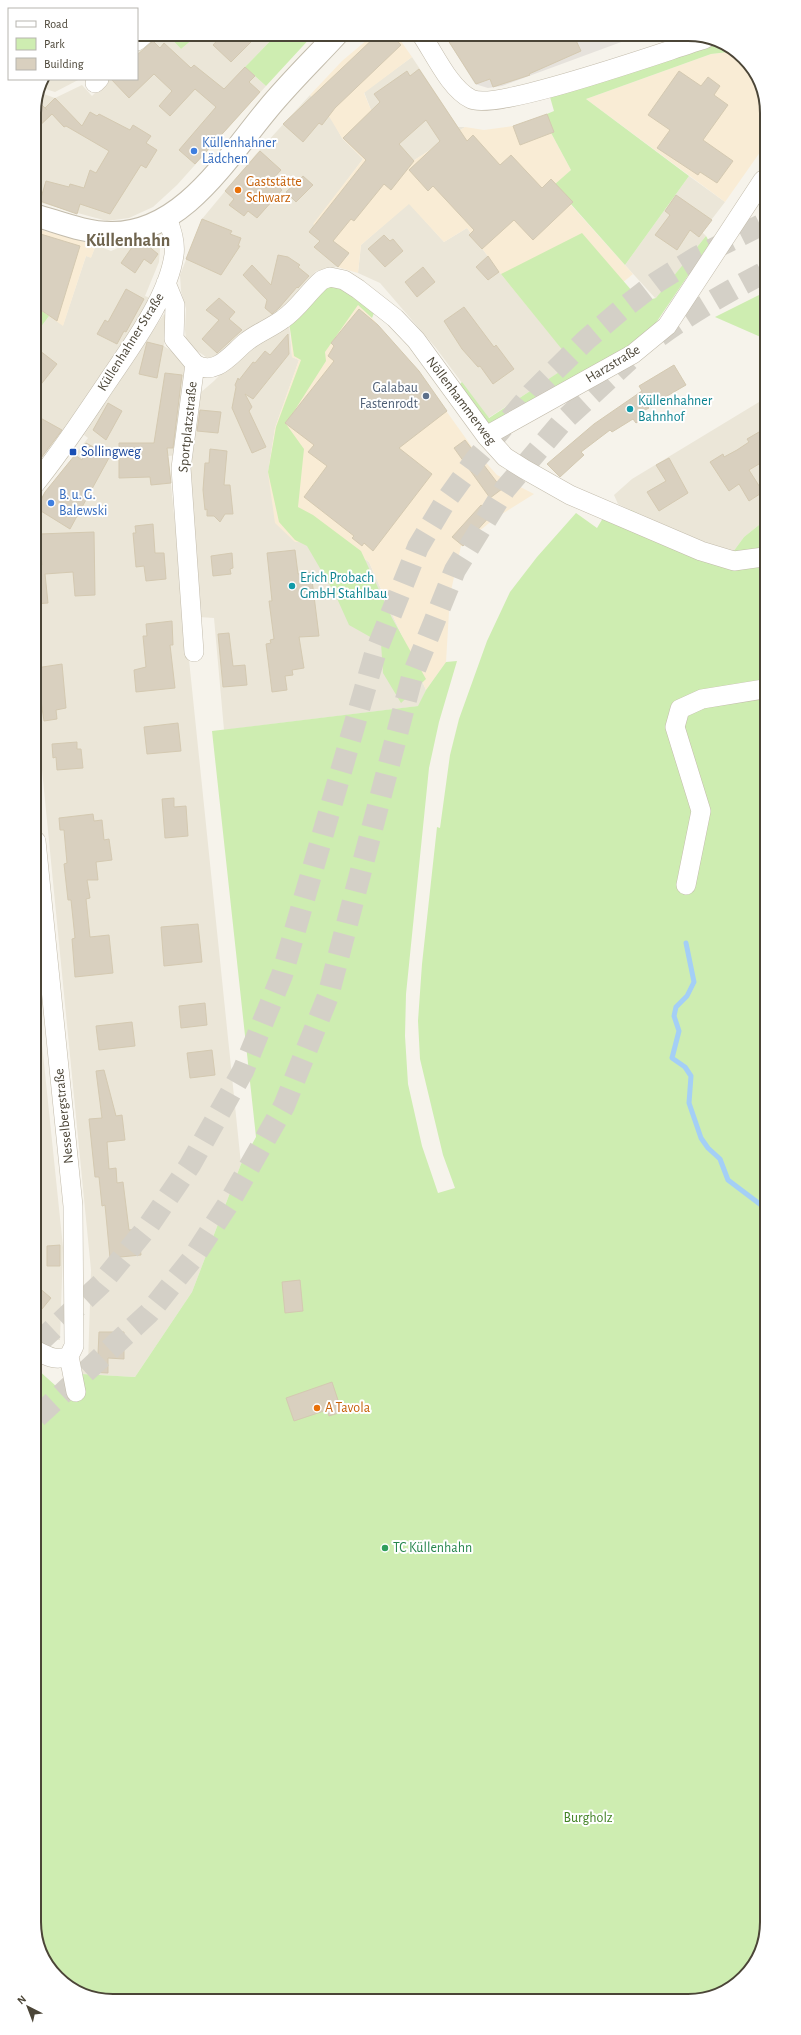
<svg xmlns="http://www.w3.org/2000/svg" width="801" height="2035" viewBox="0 0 801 2035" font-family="'Alegreya Sans',sans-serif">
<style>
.residential{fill:#ebe6d8}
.commercial{fill:#f9ecd5}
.industrial{fill:#e6e2dc}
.green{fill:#ceedb1}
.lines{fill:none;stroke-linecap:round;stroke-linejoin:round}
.stream{stroke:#a4cff6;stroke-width:5}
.building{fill:#d9d0bf;stroke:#d4c9b1}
.trunk-tunnel{stroke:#d4d0c7;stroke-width:22;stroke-dasharray:22 11;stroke-linecap:butt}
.minor-casing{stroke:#c3bcac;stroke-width:20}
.tertiary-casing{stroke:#c3bcac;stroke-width:24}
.minor{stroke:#fff;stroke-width:19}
.tertiary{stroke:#fff;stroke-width:22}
.shop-dot{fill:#3f7fe0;stroke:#fff;stroke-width:1.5}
.food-dot{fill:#e8710a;stroke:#fff;stroke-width:1.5}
.service-dot{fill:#5c6f8a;stroke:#fff;stroke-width:1.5}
.culture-dot{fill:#0f9aa8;stroke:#fff;stroke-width:1.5}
.transit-dot{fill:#1a4fb4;stroke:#fff;stroke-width:1.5}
.leisure-dot{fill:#2e9e5b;stroke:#fff;stroke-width:1.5}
.labels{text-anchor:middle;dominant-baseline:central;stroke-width:4;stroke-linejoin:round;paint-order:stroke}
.shop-label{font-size:14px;fill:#366cbe;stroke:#fff;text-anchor:start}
.food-label{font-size:14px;fill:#c56008;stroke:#fff;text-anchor:start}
.street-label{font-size:14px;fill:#4b4537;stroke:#fff}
.service-label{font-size:14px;fill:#4e5e75;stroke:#fff;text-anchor:end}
.culture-label{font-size:14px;fill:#0d838f;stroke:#fff;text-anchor:start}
.transit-label{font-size:14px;fill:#164399;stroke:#fff;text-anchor:start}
.leisure-label{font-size:14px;fill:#27864d;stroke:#fff;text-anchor:start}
.park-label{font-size:14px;fill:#428325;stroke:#fff}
.district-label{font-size:18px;font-weight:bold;fill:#6f644e;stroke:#fff}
.rim{fill:none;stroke:#4b4537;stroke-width:2}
</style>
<rect width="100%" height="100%" fill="#f6f3eb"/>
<path class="residential" d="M155 34H167L181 49 199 34H277L245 67 266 86 177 185 153 207 129 218 107 221 34 201V108L38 92 55 98 82 85 92 96 109 79H137V52Z
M412 57 458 127H465L413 161 371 110 364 92Z
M42 79H80L55 92 39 87Z
M310 95 329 114 342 138 363 159 314 224 350 254 337 267 316 271 285 308 273 320 269 317 217 356 212 358 206 357 193 348 186 340 185 330 186 309 181 291 180 275 202 219 256 154Z
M689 176 725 202 702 232 706 236 656 299 625 265Z
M409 203 444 242 467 228 501 274 574 363 488 418 436 348 380 283 358 273 361 245Z
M149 237 160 249 159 262 145 296 150 298 127 340 68 424 35 467V335L49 316 63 325 86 256 91 257 96 245 111 251 140 238Z
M164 314 168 318 164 346 180 357 185 364 178 455 168 456 241 1164 192 1292 135 1377 82 1374V1365H88L91 1270 35 698V505L88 438 84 435Z
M289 322 292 357 299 360 275 428 268 473 342 543 369 562 426 690 419 706 224 730 214 618 199 617 187 459 193 399 214 381 250 344Z
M764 399V521L744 537 733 552 698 545 618 504 614 495 632 479Z
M36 986 63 1247 60 1340H40L37 1337Z"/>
<path class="commercial" d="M374 34H396L412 57 364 93 371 110 413 161 465 127 484 130 513 126 542 116 571 170 554 186 633 274 554 339 501 274 467 228 444 242 409 204 361 245 358 273 337 267 350 254 313 224 363 159 342 138 327 113 310 95 342 61Z
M737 51 763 88V148L725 202 586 99 711 54Z
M34 228 96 245 91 258 86 256 63 326 35 306Z
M354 301 372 318 419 373 472 447 497 475 534 494 494 519 461 546 450 595 446 662 426 690 369 562 342 543 295 542 275 523 268 473 275 428 299 360 292 357 290 326Z"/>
<path class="industrial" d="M444 34H643L502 86 488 88 475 84Z"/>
<path class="green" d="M167 34H199L181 49Z
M277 34 313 35 266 86 245 67Z
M716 43 737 51 711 54 586 99 689 176 625 265 554 185 571 170 542 116 554 111 550 97Z
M582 233 639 299 644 301 656 298 706 236 710 243 645 339 488 425 473 407 460 384 462 382 489 418 573 363 501 274Z
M329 287C348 287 360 301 374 313L372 318 358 305 325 352 326 361 286 424 304 449 298 507 313 515 361 551 392 618 426 679 401 703 383 673 381 643 349 625 335 594 307 546 295 540 279 522 268 472 276 427 301 360 294 356 289 322 321 291Z
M763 293V338L715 317Z
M35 306 49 316 35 335Z
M631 510 698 545 733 552 744 537 764 521 767 1922 751 1970 713 1997 108 2001 65 1985 38 1947 37 1369 66 1395 82 1374 135 1377 192 1292 241 1164 256 1137 212 731 418 706 426 690 446 662 457 661 439 722 429 768 406 994 405 1036 408 1084 422 1146 438 1193 455 1188 443 1155 420 1059 418 1021 422 964 437 827 440 828 450 755 459 719 487 641 510 592 537 557 576 513 597 528 606 513Z"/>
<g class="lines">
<path class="stream" d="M686 943 694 982 687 996 676 1007 674 1016 679 1031 672 1058 685 1067 691 1076 689 1103 701 1138 708 1148 720 1159 728 1180 765 1208"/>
</g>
<path class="building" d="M223 34H259L231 62 213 45Z
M387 34H391L401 45 335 108 322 125 319 123 303 142 283 124 377 35 382 39Z
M444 34H573L581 51 529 74 530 75 493 87 490 79 476 84Z
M153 41 160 48 164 43 191 68 194 65 224 89 245 67 255 76 249 82 260 92 195 164 179 150 216 107 195 89 170 116 159 106 172 91 154 74 129 98 111 79H137V55Z
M419 69 467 141 473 135 500 165 511 155 542 188 551 179 573 202 533 240 514 220 482 249 469 235 474 230 433 186 428 191 409 170 440 141 426 120 399 144 414 161 391 190 384 184 354 221 351 219 333 241 349 253 338 267 314 247 320 241 309 232 366 160 343 138 380 102 374 94 407 71 410 76Z
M679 71 701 86 708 77 720 86 714 95 728 105 703 140 733 161 717 183 700 172 698 175 657 148 670 130 648 115Z
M55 98 82 126 90 112 97 116 99 114 130 130 133 125 151 136 146 143 157 150 146 168 141 165 110 214 80 204 77 214 40 201 46 181 69 187 70 184 84 188 90 170 96 173 109 151 66 126 64 127 52 114 34 131V108L36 99 47 110 45 108Z
M547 114 554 132 520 145 513 126Z
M260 151 281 170 272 180 282 190 257 218 248 211 244 216 229 205 234 199 225 191Z
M303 176 313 185 296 202 286 192Z
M676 195 712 220 699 237 690 230 677 250 655 235 670 215 665 211Z
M202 219 232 231 230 234 241 238 238 246H240L221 275 186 259Z
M34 232 80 246 57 321 35 306Z
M384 235 390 241 393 239 403 251 385 267 368 249Z
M142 241 158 254 151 264 144 259 135 273 121 263 135 243Z
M278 255 288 257 300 265 298 267 309 276 298 288 297 287 279 308 272 314 265 308 267 300 243 275 252 265 271 285Z
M488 256 499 272 488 280 476 267Z
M423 267 435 282 417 297 405 282Z
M126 289 144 299 126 332 124 331 117 344 97 334 105 320 108 322Z
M219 298 235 312 229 319 242 330 217 353 202 339 219 320 206 310Z
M464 307 494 347 496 345 514 369 493 384 480 366 478 367 462 349 444 321Z
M359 309 378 325 419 371 447 411 399 448 432 474 373 551 364 543 362 546 352 538 354 536 304 497 327 466 308 452 314 445 285 423 334 361 328 356 334 346 331 343Z
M288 334 289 354 253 399 245 394 252 407 249 411 266 447 252 453 232 408 236 387 235 385 238 378 239 380 253 362 255 363 265 351 270 355Z
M147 342 163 346 157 378 139 374Z
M35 347 57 364 35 392Z
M674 365 686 385 648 407 649 408 643 411 646 416 636 423 633 419 612 432 610 430 581 452 584 455 560 477 547 464 594 424 642 391 639 386Z
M165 373 182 375 173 448H167L171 483 151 485 150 477 119 478V443H154Z
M108 403 122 411 106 440 93 430Z
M200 410 221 412 218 433 197 431Z
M35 415 62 430 35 466Z
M759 432 764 440V461L749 470 763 492 749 501 739 484 729 491 710 462 723 454 724 457 737 450 749 442 747 439Z
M465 440 502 489 490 498 454 448Z
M86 443 110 456 70 529 41 511V508L38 506 45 492 75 455 82 460Z
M210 449 227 451 224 485H230L233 514H225L220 522 214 516H207V509L205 510 203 490 205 463H209Z
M669 458 688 493 659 511 647 492 666 481 656 465Z
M481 505 492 514 463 546 452 537Z
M153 524 155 553H164L166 579 146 581 144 566 136 567 133 533H136L135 526Z
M94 532 95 595 75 596 73 572 45 574 48 603 35 604V566L42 565 39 534Z
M295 550 298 574 311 572 319 636 299 637 304 668 292 670 293 675 285 676 287 690 272 692 266 644 271 643 270 640 274 639 269 601H272L267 553Z
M232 553 233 568 230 569 231 574 213 576 211 556Z
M172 621 173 645H170L175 688 136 692 134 670 146 667 143 636H147L146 624Z
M229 633 233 666 245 665 247 685 223 687 218 634Z
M62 664 66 708 56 710 57 719 44 721 36 668Z
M178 723 181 751 147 754 144 727Z
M77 742V749H81L83 768 57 770 56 757 53 758 52 744Z
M174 798V807L186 806 188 836 165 838 162 799Z
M93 814 94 821 102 820 104 840 109 839 112 860 96 862 98 880H87L90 898 86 899 90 937 109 935 113 973 75 977 72 939 75 938 71 900H68L64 864 67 863 64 830H60L59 818Z
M198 924 202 962 164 966 161 927Z
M205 1003 207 1025 181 1028 179 1006Z
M132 1022 135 1046 99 1050 96 1026Z
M212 1050 215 1075 190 1078 187 1053Z
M104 1070 116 1116 122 1115 125 1140 107 1142 109 1169 116 1168 117 1183 123 1182 129 1230 138 1229 141 1255 110 1258 105 1205 102 1206 99 1177H95L89 1119 102 1118 96 1071Z
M60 1245V1266H47V1246Z
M300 1280 303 1311 285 1313 282 1282Z
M37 1286 51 1298 37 1315Z
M99 1332H124V1359L108 1358V1373L89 1372 90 1354H98Z
M332 1382 342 1412 329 1416 327 1410 294 1421 286 1398Z"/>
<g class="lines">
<path class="trunk-tunnel" d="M659 336C692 312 727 292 763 273
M37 1344 101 1284 149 1225 190 1165 243 1071 282 975 375 654 418 547 445 502 476 459 532 393 586 340 621 310 657 282 697 257 763 224
M37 1417 149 1313 193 1258 230 1201 284 1106 328 996 412 677 455 570 505 489 562 422 629 360"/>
<g class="minor-casing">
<path id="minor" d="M421 34C434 53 450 89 471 99 497 112 668 50 705 39
M137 41 145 34
M95 83 99 79
M166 283 175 305 174 339 195 364 181 468 194 652
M195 364C216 377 231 354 246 342 257 333 271 328 283 319 298 309 308 292 322 280L330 277 344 280 358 289 395 318 416 340 486 436 505 457 524 469 570 495 701 551 734 561 764 557
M486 436 633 354 667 326 763 180
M35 484C61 452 83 418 106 384 130 348 168 298 174 255 176 242 171 229 167 217
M36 841 73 1206 74 1346 69 1356 76 1392
M686 885 701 811 675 727 680 709 702 699 764 689
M37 1351C49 1357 56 1361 69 1356"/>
</g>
<g class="tertiary-casing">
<path id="tertiary" d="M34 215C59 222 85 233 111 233 182 234 227 158 267 110 289 83 314 59 337 34"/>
</g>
<use href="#minor" class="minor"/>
<use href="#tertiary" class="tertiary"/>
</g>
<g class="shop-dot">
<circle cx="194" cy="151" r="4"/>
<circle cx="51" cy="503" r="4"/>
</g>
<g class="food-dot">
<circle cx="238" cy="190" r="4"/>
<circle cx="317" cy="1408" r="4"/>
</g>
<circle class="service-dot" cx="426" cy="396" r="4"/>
<g class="culture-dot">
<circle cx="630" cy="409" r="4"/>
<circle cx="292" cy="586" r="4"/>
</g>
<rect class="transit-dot" x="69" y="448" width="8" height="8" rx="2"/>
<circle class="leisure-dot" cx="385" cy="1548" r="4"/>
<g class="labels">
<g class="shop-label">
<text x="202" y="143">Küllenhahner<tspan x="202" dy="16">Lädchen</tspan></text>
<text x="59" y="495">B. u. G.<tspan x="59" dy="16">Balewski</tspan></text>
</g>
<g class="food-label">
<text x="246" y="182">Gaststätte<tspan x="246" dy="16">Schwarz</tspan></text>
<text x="325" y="1408">A Tavola</text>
</g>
<g class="street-label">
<text transform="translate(131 342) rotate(-58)">Küllenhahner Straße</text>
<text transform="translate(613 364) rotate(-31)">Harzstraße</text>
<text transform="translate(461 401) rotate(53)">Nöllenhammerweg</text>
<text transform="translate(188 427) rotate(-84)">Sportplatzstraße</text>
<text transform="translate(64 1116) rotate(-96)">Nesselbergstraße</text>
</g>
<g class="service-label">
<text x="418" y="388">Galabau<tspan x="418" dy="16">Fastenrodt</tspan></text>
</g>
<g class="culture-label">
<text x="638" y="401">Küllenhahner<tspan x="638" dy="16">Bahnhof</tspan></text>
<text x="300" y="578">Erich Probach<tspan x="300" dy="16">GmbH Stahlbau</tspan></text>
</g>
<g class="transit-label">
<text x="81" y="452">Sollingweg</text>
</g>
<g class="leisure-label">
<text x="393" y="1548">TC Küllenhahn</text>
</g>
<g class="park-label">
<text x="588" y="1818">Burgholz</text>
</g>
<g class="district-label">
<text x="128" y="241">Küllenhahn</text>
</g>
</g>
<path d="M0 0H801V2035H0ZM113 41H688A72 72 0 0 1 760 113V1922A72 72 0 0 1 688 1994H113A72 72 0 0 1 41 1922V113A72 72 0 0 1 113 41Z" fill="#fff" fill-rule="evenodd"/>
<path class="rim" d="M113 41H688A72 72 0 0 1 760 113V1922A72 72 0 0 1 688 1994H113A72 72 0 0 1 41 1922V113A72 72 0 0 1 113 41Z"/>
<rect x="8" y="8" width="130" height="72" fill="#ffffff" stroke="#b7b5af"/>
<rect x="16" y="21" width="20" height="6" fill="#ffffff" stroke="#b7b5af"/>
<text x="44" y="28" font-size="12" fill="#4b4537">Road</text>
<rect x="16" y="38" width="20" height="12" fill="#ceedb1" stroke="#b7b5af"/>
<text x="44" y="48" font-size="12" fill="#4b4537">Park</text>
<rect x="16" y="58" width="20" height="12" fill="#d9d0bf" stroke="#b7b5af"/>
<text x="44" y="68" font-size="12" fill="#4b4537">Building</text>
<g transform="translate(28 2007) rotate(318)" stroke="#ffffff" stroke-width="3" paint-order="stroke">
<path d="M0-3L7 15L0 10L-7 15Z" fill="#4b4537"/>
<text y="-6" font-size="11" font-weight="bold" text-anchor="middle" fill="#4b4537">N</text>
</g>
</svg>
